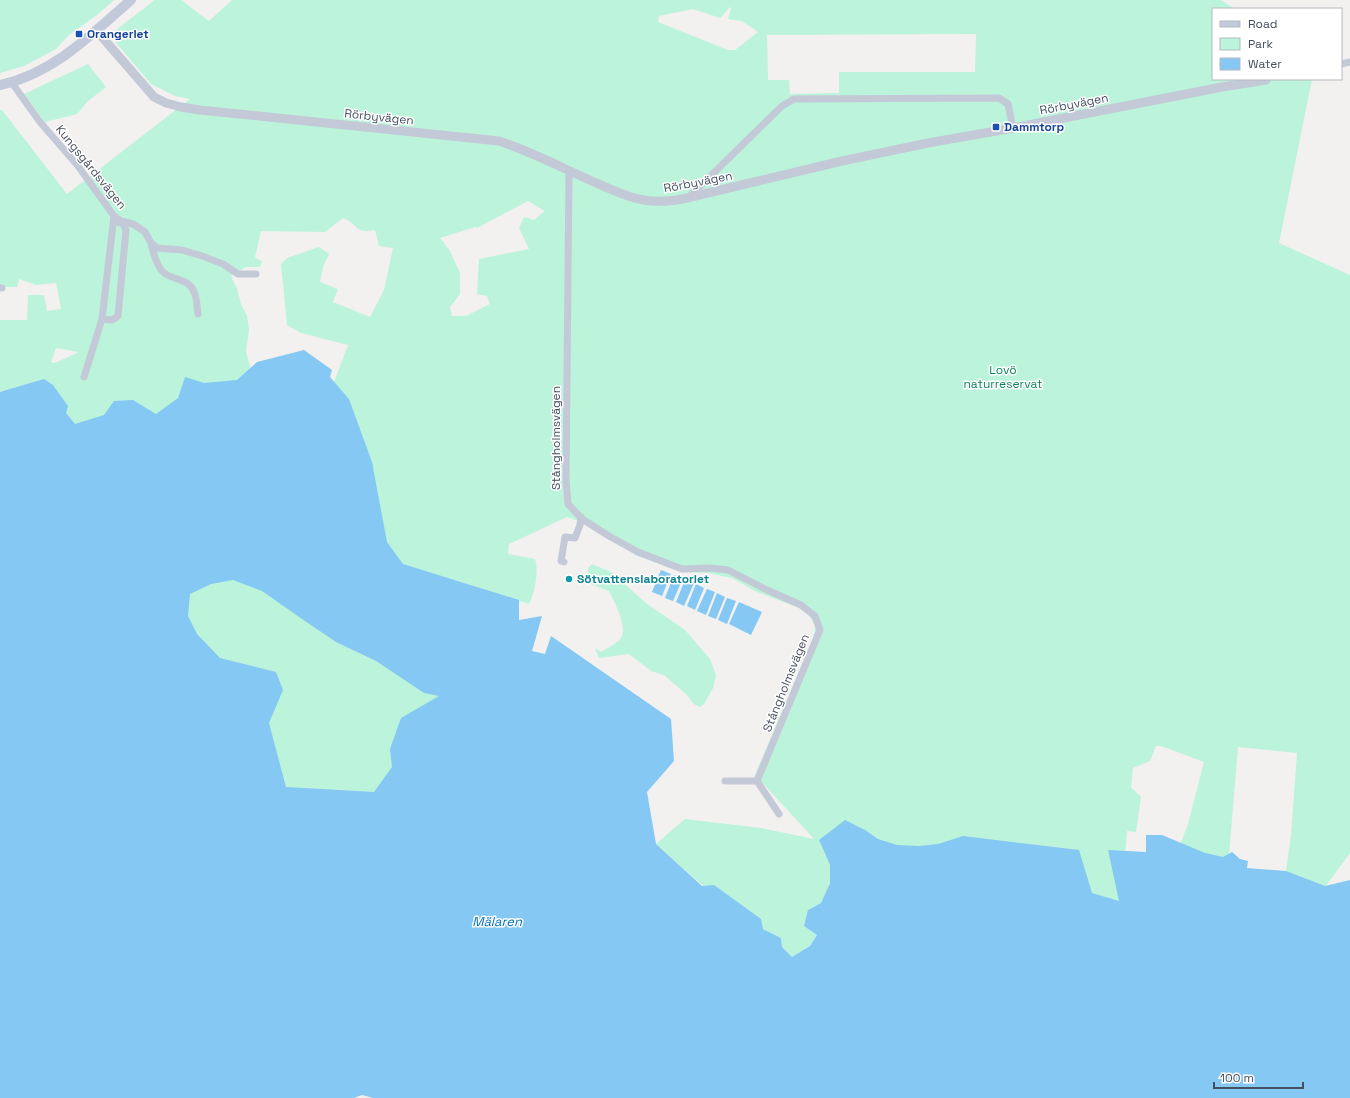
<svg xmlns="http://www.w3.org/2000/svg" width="1350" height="1098" viewBox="0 0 1350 1098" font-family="'Space Grotesk',sans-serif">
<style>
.green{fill:#bcf3db;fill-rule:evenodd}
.water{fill:#85c8f3;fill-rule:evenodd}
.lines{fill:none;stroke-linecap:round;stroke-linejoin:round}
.minor{stroke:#c3c9d6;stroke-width:7}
.tertiary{stroke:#c3c9d6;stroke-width:9}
.secondary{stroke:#c1c9da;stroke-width:10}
.transit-dot{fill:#1a4fb4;stroke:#fff;stroke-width:1.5}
.culture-dot{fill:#0f9aa8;stroke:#fff;stroke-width:1.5}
.labels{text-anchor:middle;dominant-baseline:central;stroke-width:3;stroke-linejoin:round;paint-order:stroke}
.transit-label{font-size:12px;font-weight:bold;fill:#164399;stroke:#fff;text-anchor:start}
.street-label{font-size:12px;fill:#464f5f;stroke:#fff}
.park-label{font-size:12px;fill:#0f825e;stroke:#fff}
.culture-label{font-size:12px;font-weight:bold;fill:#0d838f;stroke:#fff;text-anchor:start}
.water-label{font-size:13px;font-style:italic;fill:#0070b8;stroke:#fff}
</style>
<rect width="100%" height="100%" fill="#f3f0f0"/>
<path class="green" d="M0 0H114L97 15 69 35 56 49 24 66 0 73Z
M154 0H181L209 21 232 0H1221L1235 9H1213V79H1312L1279 243 1350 275V853L1325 887 1350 1098 271 961 2 391 0 392V320H27L28 295H44L47 311 61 309 56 283 36 285 19 279 17 287H0V110H2L67 194 190 99 175 96 151 84 112 38 111 35C124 22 140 13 154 0ZM730 7 731 8 728 19 742 21 758 32 735 50H728L658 22 659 16 693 9 720 18ZM976 34 975 72H839V93L790 94 789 80H768L767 35ZM528 201 545 211 534 220 524 217 519 228 529 249 479 259 477 294 487 296 490 304 466 316H452L450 307 460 294V273L450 251 440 238 475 227 477 228ZM343 218C359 224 353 234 375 230L379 246 393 248 384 290 370 317 333 302 338 289 320 282 323 267 329 254 319 247 287 258 281 264 287 325 301 333 348 345 334 382 340 389 255 384 246 352 249 330 247 316 241 304 237 289 231 276 246 267H260L262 262 255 257 261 231 325 232ZM56 348 79 352 55 363 51 362ZM567 517 576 520 600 531 635 555 682 572 708 573 732 578 755 591 799 608 809 615 815 626 814 637 754 777 760 780 814 839 761 828 685 819 656 844C694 878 734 916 781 938L782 947 792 957 810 946 817 935 808 910 821 903 830 883V865L820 843 850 883 799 976 643 839 455 580 529 604C535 593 539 570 535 559L508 554 509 544ZM1156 746H1161L1204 762 1188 824 1173 863 1125 856 1127 831 1136 832 1141 797 1131 787 1133 768 1150 761ZM1238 747 1297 753 1291 835 1286 871 1227 879Z
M88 64 106 87 87 102 77 114 45 122 24 94Z
M592 564 611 572 647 604 685 630 710 659 716 675 713 688 704 704 700 707 694 704 686 694 664 675 651 671 629 654 599 658 595 648 601 652C607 648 617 644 621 638 628 626 614 602 609 591L591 584 587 580 588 568Z"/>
<path class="water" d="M304 350 332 370 330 377 349 399 372 462 387 542 403 564 519 600V620L542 616 532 651 545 654 551 636 671 719 674 761 647 792 656 844 702 886 714 885 761 919 763 929 781 938 782 947 792 957 810 946 817 935 804 926 808 910 821 903 830 883V865L819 840 845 820 865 830 878 839 897 845 919 846 938 844 963 836 1079 850 1092 893 1119 901 1108 850 1146 852V835H1162L1205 853 1223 857 1232 852 1240 859 1248 861 1247 868 1286 871 1325 886 1350 880V1098H373L362 1095 354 1098H0V392L44 379 53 385 68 406 66 413 75 424 104 415 114 401 133 400 156 414 178 398 185 377 204 383 237 380 257 362ZM233 580 262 591 302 619 336 642 376 661 424 693 439 696 401 718 390 749 392 767 374 792 286 787 269 723 283 690 276 672 220 658 197 634 188 616 190 594 211 584Z
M661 570 671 574 662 596 652 592Z
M674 575 683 578 673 601 665 598Z
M685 580 694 583 684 606 676 602Z
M696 584 704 588 695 610 687 606Z
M707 589 715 592 706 615 697 611Z
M717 593 725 597 716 619 708 616Z
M727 598 736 601 727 624 718 620Z
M739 602 762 612 751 635 729 624Z"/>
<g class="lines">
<path class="minor" d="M1341 64 1350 62
M12 83 40 122 78 166 114 216 121 221 133 224 145 232 151 243 157 248 182 250 202 256 223 264 238 274H256
M569 172 566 480 568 504 582 519 609 536 638 552 682 569 710 568 728 570 765 589 801 605 815 616 820 630 757 781H725
M688 198 782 106 794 99 999 98 1008 104 1013 128
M151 243C153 252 156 265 163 272 173 281 189 278 194 292 197 298 197 307 198 314
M0 288H2
M102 319 112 320 118 316 126 230 123 224 117 222
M84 377 102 319 114 216
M564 562 561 561 565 537 575 538 580 525 581 517
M757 781 779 814"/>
<path class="tertiary" d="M96 30 154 97 166 103 181 107 200 110 499 141C533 152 568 171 601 185 615 191 629 198 644 200 659 203 673 201 687 198L842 161 928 143 1013 128 1222 87 1266 80"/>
<path class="secondary" d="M0 85C53 74 92 34 131 0"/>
</g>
<g class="transit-dot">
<rect x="75" y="30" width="8" height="8" rx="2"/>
<rect x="992" y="123" width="8" height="8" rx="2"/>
</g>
<circle class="culture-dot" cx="569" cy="579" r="4"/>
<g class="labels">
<g class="transit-label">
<text x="87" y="34">Orangeriet</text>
<text x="1004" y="127">Dammtorp</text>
</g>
<g class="street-label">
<text transform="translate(1074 104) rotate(-11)">Rörbyvägen</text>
<text transform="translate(379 117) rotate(6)">Rörbyvägen</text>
<text transform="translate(91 167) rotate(51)">Kungsgårdsvägen</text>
<text transform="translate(698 182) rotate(-11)">Rörbyvägen</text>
<text transform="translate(556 438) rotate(-90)">Stångholmsvägen</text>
<text transform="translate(786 683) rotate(-68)">Stångholmsvägen</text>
</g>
<g class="park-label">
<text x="1003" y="370">Lovö<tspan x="1003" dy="14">naturreservat</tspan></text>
</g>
<g class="culture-label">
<text x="577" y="579">Sötvattenslaboratoriet</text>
</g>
<g class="water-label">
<text x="497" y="921">Mälaren</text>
</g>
</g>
<rect x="1212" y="8" width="130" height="72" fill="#ffffff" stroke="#b5b9bf"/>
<rect x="1220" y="21" width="20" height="6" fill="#c1c9da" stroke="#b5b9bf"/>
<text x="1248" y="28" font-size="12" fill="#464f5f">Road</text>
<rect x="1220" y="38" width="20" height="12" fill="#bcf3db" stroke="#b5b9bf"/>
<text x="1248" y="48" font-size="12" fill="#464f5f">Park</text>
<rect x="1220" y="58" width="20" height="12" fill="#85c8f3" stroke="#b5b9bf"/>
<text x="1248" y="68" font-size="12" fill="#464f5f">Water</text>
<path d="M1214 1082v6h89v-6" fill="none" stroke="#464f5f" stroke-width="2"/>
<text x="1220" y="1082" font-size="12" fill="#464f5f" stroke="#ffffff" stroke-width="3" paint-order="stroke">100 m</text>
</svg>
